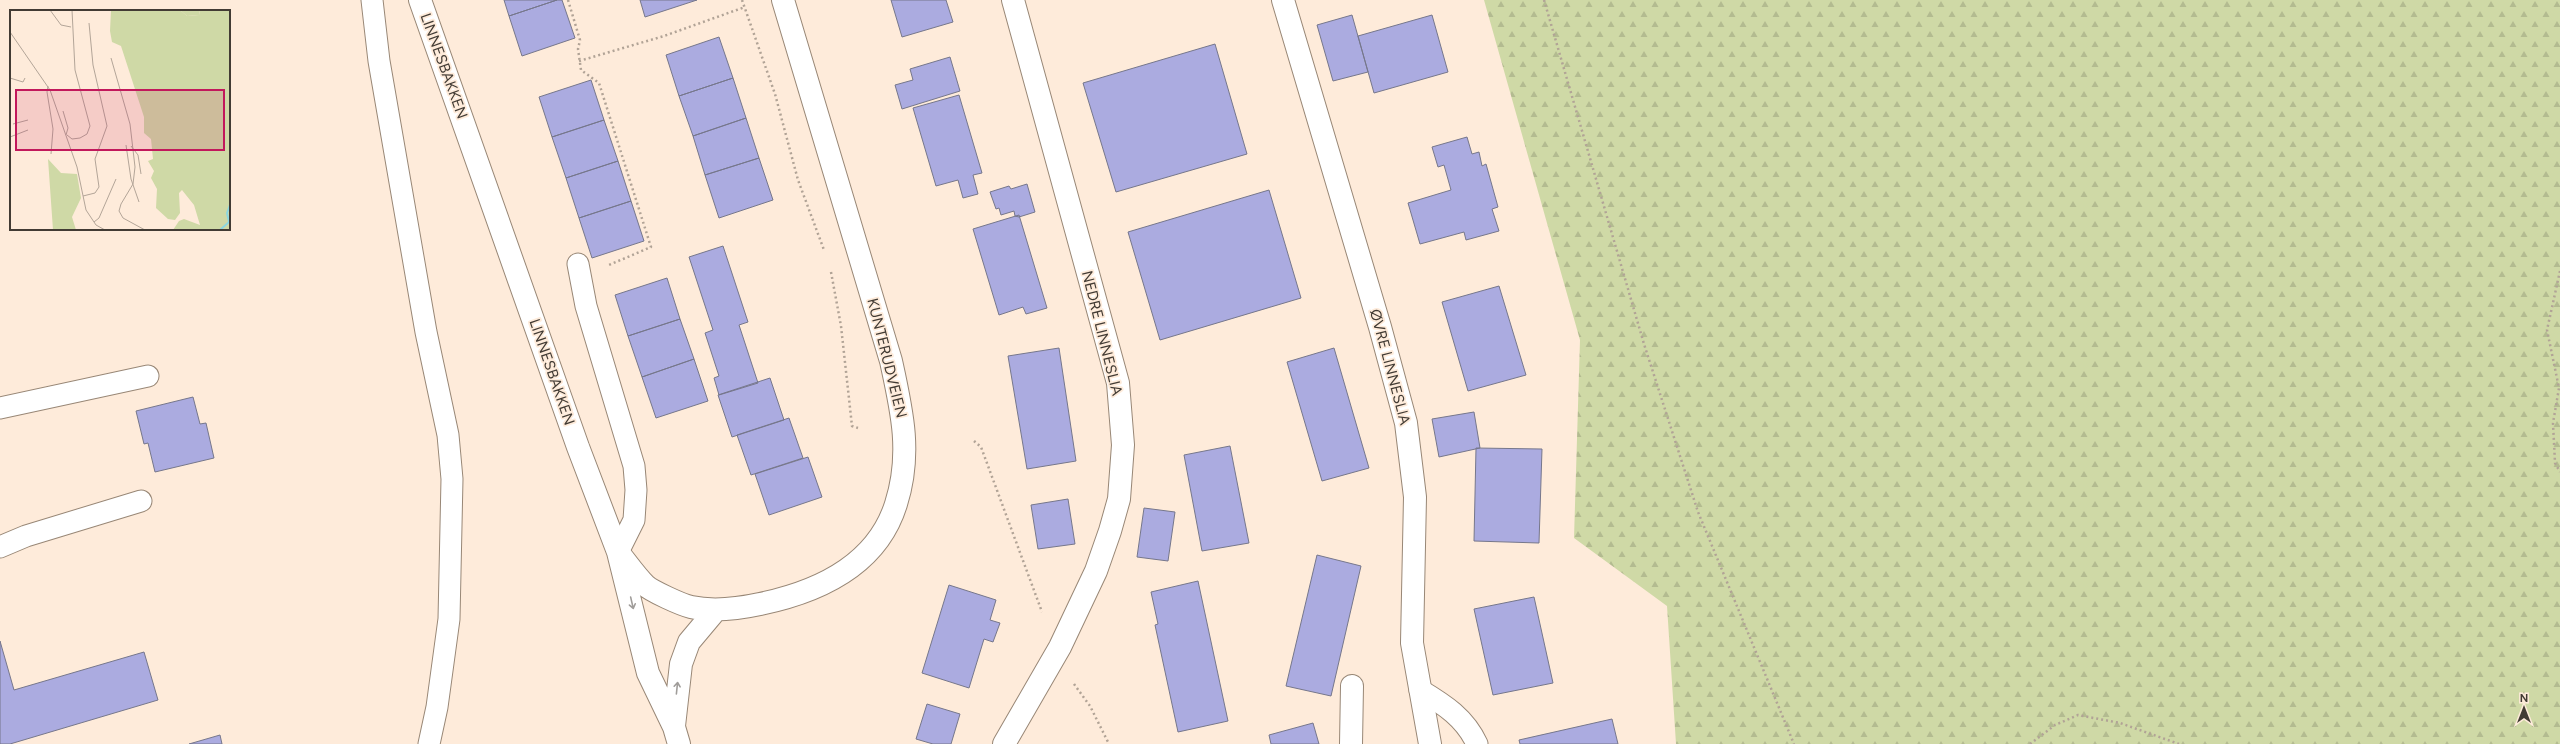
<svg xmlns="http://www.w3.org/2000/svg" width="2560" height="744" viewBox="0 0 2560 744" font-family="Figtree,sans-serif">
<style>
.forest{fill:url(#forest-firs)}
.building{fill:#ababe0;stroke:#76778b}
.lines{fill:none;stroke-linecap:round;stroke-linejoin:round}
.lane-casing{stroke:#988776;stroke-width:23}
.street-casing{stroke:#988776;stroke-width:24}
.path{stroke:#b1a396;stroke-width:2.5;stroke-dasharray:2 3;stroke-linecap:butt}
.lane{stroke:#fff;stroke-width:21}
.street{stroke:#fff;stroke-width:22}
.oneway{stroke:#a09d9a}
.labels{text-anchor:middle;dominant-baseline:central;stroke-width:3.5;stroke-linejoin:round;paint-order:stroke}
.street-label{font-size:15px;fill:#423b34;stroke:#feebda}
.inset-river{fill:none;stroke:#8bd7e1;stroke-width:2}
.inset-road{fill:none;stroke:#b3a598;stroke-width:1}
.view{fill:#c2185b;fill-opacity:0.15;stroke:#c2185b;stroke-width:2}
.inset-edge{fill:none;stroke:#423b34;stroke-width:2}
</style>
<defs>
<pattern id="forest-firs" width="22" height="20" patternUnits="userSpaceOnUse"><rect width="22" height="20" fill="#cfd9a6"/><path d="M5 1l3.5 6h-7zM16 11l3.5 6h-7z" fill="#b3bb90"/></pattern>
</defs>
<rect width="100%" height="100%" fill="#feebda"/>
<path class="forest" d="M1484 0H2560V744H1676L1667 606 1574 538 1580 340Z"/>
<path class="building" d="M504 0H557L509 16Z
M557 0H562L575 38 522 56 509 16Z
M640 0H697L645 17Z
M891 0H946L953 22 902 37Z
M1352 15 1368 72 1333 81 1317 25Z
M1432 15 1448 72 1374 93 1358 36Z
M719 37 733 78 679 96 666 55Z
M1215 44 1247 154 1116 192 1083 83Z
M950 57 960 91 902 109 895 85 913 80 910 69Z
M733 78 746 118 693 136 679 96Z
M591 80 604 120 552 137 539 97Z
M959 95 982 173 973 175 978 194 963 198 958 180 936 186 913 108Z
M746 118 759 158 705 175 693 136Z
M604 120 618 161 566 178 552 137Z
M1467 137 1472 154 1479 152 1482 166 1486 164 1498 207 1492 209 1499 231 1466 240 1464 232 1420 244 1408 203 1451 190 1444 165 1438 167 1432 147Z
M759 158 773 200 719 218 705 175Z
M618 161 631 201 579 218 566 178Z
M1027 184 1035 212 1019 217 1015 216 1014 211 1001 215 999 208 996 209 990 192 1009 186 1011 189Z
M1269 190 1301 298 1160 340 1128 232Z
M631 201 644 241 592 258 579 218Z
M1019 215 1047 308 1026 314 1023 307 999 315 973 229Z
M723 246 748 322 739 325 758 383 719 395 714 378 719 376 705 333 713 330 689 257Z
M667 278 680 319 628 336 615 295Z
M1499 286 1526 375 1468 391 1442 302Z
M680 319 694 359 642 377 628 336Z
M1059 348 1076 461 1027 469 1008 356Z
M1334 348 1369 468 1322 481 1287 362Z
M694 359 708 401 656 418 642 377Z
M770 378 784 420 732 437 718 395Z
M193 397 200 424 206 423 214 458 155 472 148 443 144 444 136 411Z
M1474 412 1480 448 1439 457 1432 419Z
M789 418 803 458 751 475 737 435Z
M1230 446 1249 543 1202 551 1184 455Z
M1476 448 1542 449 1539 543 1474 541Z
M808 457 822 497 769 515 755 474Z
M1068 499 1075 544 1038 549 1031 505Z
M1144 508 1175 512 1168 561 1137 557Z
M1317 555 1361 566 1331 696 1286 686Z
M1198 581 1228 721 1178 732 1155 625 1158 624 1151 592Z
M949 585 996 600 990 620 1000 623 993 642 984 639 969 688 922 673Z
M1534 597 1553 683 1493 695 1474 609Z
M0 641 14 690 144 652 158 700 10 744H0Z
M927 704 960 714 951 744H933L916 739Z
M1612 719 1618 744H1520L1519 740Z
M1313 723 1319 744H1271L1269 735Z
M220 735 222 744H189Z"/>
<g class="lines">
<g class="lane-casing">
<path id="lane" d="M372 0 379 61 426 332 448 435 452 479 449 619 437 707 429 744
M578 264 586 306 634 466 636 490 634 520 618 552
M0 408 148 376
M0 547 26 536 141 501
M1420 690C1445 705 1465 718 1477 744"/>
</g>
<g class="street-casing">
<path id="street" d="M420 0 578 447 618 552 648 673 674 727 679 744
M1283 0 1380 327 1406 423 1415 497 1412 643 1430 744
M618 552C627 563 635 575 645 585 651 591 682 605 691 607 714 612 737 609 760 604 818 592 877 565 896 504 912 454 902 411 891 361L783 0
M674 726 681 664 689 642 715 611
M1004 744 1060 647 1096 571 1110 531 1119 499 1123 445 1118 383 1013 0
M1351 744 1352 686"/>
</g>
<path class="path" d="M568 0 580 40 578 49 581 70 599 83 651 247 609 265
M742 0 775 94 798 180 824 250
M1544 0 1644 344 1698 512 1794 744
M579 61 664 36 745 7
M2560 271 2547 330 2559 388 2553 423 2555 463 2560 472
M831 272 841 326 852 426 858 428
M974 441 981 447 1042 612
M1074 684 1090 706 1109 744
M2030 744 2055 725 2078 715 2120 723 2179 744"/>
<use href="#lane" class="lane"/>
<use href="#street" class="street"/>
</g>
<defs><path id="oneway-shaft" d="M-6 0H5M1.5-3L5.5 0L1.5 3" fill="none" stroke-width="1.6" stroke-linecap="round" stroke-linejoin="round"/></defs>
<g class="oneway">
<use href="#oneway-shaft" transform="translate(632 603) rotate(77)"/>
<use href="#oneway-shaft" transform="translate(677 688) rotate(-84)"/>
</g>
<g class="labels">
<g class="street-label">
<text transform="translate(444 66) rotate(70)">LINNESBAKKEN</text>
<text transform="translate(1102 333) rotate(76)">NEDRE LINNESLIA</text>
<text transform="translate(887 358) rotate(76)">KUNTERUDVEIEN</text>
<text transform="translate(1390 367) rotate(75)">ØVRE LINNESLIA</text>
<text transform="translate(552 372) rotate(71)">LINNESBAKKEN</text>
</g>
</g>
<g transform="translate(10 10)">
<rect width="220" height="220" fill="#feebda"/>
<path d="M170 0H190L189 5 177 6Z" fill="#cfd9a6"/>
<path d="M101 0H170L177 6 189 5 190 0H220V220H163L169 211 174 209 190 215 184 195 172 180 169 183 170 203 165 210 158 209 146 198 147 179 141 168 144 161 138 151 143 149 141 129 134 123V107L111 36 102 32 100 21ZM38 149 51 163 67 164 71 188 62 207 66 220H43Z" fill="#cfd9a6"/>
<path class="inset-river" d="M210 220 219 212 217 203 220 195"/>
<path class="inset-road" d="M40 0 51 15 61 17M0 22 40 80 67 157 76 200 86 215 95 220M101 48 120 114 125 157 123 174 111 194 109 201 113 208 135 220M0 68 13 72 15 68M38 76 37 82 43 119 41 144M53 101 58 118 56 125M3 114 18 110M57 125 62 129 70 128 77 124 80 116 65 60 62 0M0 127 18 120M116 135 121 169 129 192M121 136 128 145 131 164M73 186 85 183 89 177 85 149 97 116 83 55 79 13M84 212 89 208 106 169"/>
<path class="view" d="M6 80H214V140H6Z"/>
<rect width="220" height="220" class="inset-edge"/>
</g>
<g transform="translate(2524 708)" stroke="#feebda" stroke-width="3" paint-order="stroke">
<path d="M0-3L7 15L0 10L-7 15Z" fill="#423b34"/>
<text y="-6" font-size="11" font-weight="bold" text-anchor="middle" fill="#423b34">N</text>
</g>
</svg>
